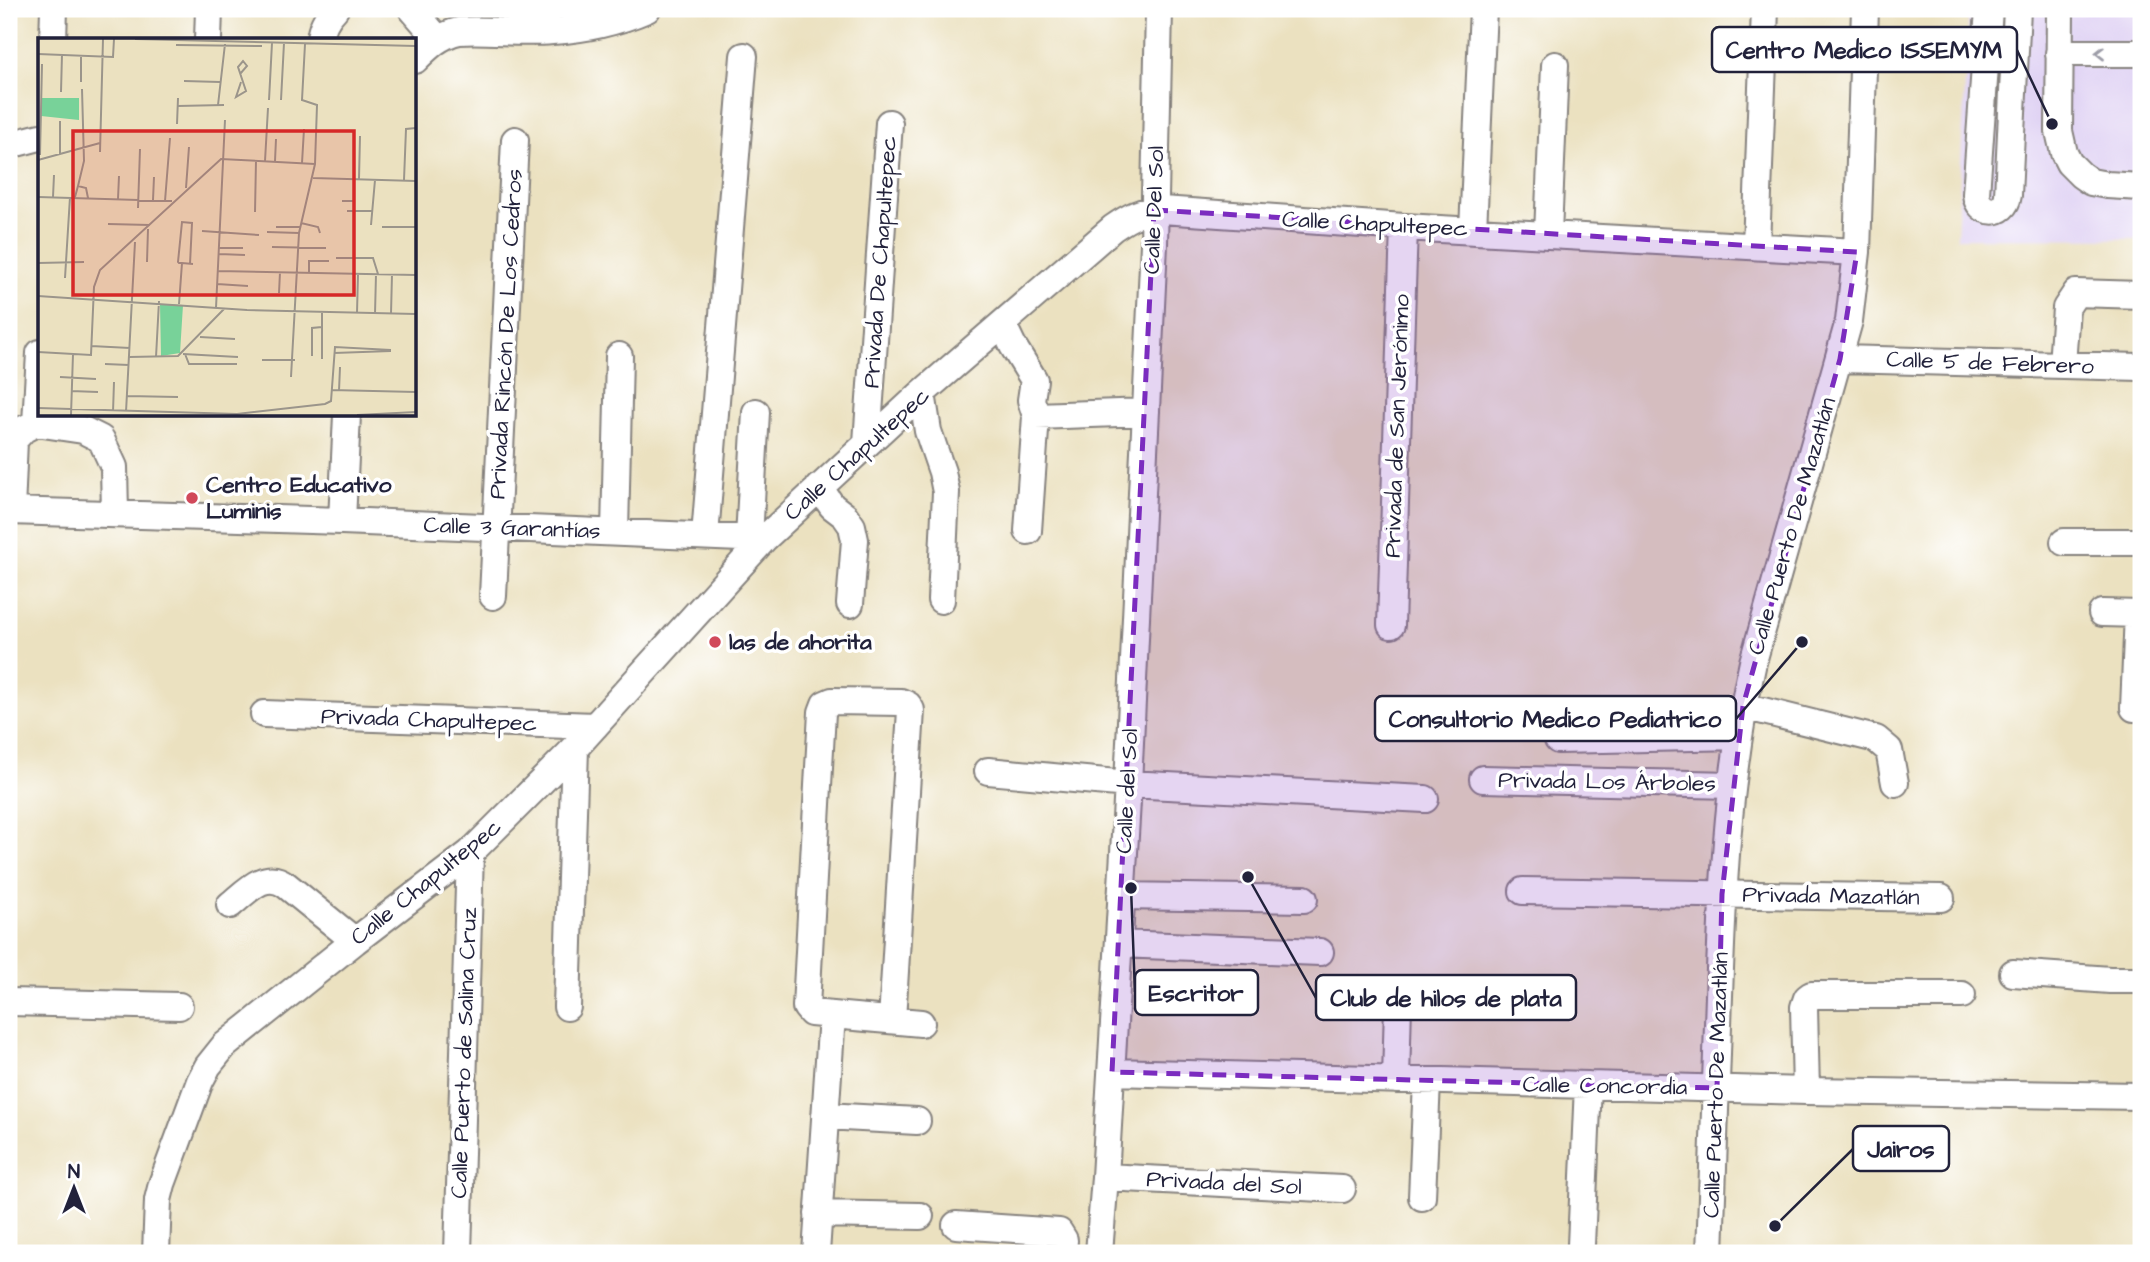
<svg xmlns="http://www.w3.org/2000/svg" width="2150" height="1262" viewBox="0 0 2150 1262" font-family="'Architects Daughter',sans-serif">
<style>
.built{fill:#e1d4f4}
.lines{fill:none;stroke-linecap:round;stroke-linejoin:round}
.minor-casing{stroke:#86827e;stroke-width:30}
.minor{stroke:#fff;stroke-width:26}
.oneway{stroke:#9c9ca7}
.marked{fill:#7b2cbf;fill-opacity:0.2;stroke:#7b2cbf;stroke-width:5;stroke-dasharray:14 9;stroke-linejoin:round}
.poi-dot{fill:#d1495b;stroke:#fff;stroke-width:2.5}
.labels{text-anchor:middle;dominant-baseline:central;stroke-width:7;stroke-linejoin:round;paint-order:stroke}
.street-label{font-size:23px;fill:#22223b;stroke:#fff}
.poi-label{font-size:23px;font-weight:bold;fill:#22223b;stroke:#fff;text-anchor:start}
.inset-road{fill:none;stroke:#9b958b;stroke-width:2}
.view{fill:#d62828;fill-opacity:0.15;stroke:#d62828;stroke-width:3.5}
.inset-edge{fill:none;stroke:#22223b;stroke-width:3.5}
.leader{fill:none;stroke:#22223b;stroke-width:2.5}
.callout-dot{fill:#22223b;stroke:#fff;stroke-width:2.5}
.callout{fill:#fff;stroke:#22223b;stroke-width:2.5}
.callout-label{font-size:24px;text-anchor:middle;font-weight:bold;fill:#22223b}
</style>
<rect width="100%" height="100%" fill="#fff"/>
<filter id="ink" filterUnits="userSpaceOnUse"><feTurbulence type="fractalNoise" baseFrequency=".0143" numOctaves="2"/><feDisplacementMap in="SourceGraphic" scale="14" xChannelSelector="R" yChannelSelector="G"/><feConvolveMatrix kernelMatrix="1 2 1 2 8 2 1 2 1" color-interpolation-filters="sRGB"/></filter>
<filter id="wash" filterUnits="userSpaceOnUse"><feTurbulence type="fractalNoise" baseFrequency=".00686" numOctaves="4" result="noise"/><feDisplacementMap in="SourceGraphic" scale="28" xChannelSelector="R" yChannelSelector="G"/><feGaussianBlur stdDeviation="1.57" result="paint"/><feColorMatrix in="noise" values="0 0 0 0 0 0 0 0 0 0 0 0 0 0 0 0 0 1.4 0 .05"/><feComposite in="paint" operator="in"/></filter>
<g filter="url(#wash)">
<rect width="100%" height="100%" fill="#ebe1c0"/>
<path class="built" d="M1969 9H2141V239L1957 238Z"/>
</g>
<g filter="url(#ink)">
<g class="lines">
<g class="minor-casing">
<path id="minor" d="M412 9 438 39
M1989 9 1976 194C1978 215 2005 217 2008 195L2017 9
M2060 9 2059 131 2064 153 2069 163 2081 175 2091 182 2107 185 2141 187
M53 40 54 9
M208 40 209 9
M320 40C321 27 326 18 335 9
M2059 53H2141
M415 60C428 47 440 35 459 31 489 29 521 34 552 31 585 29 617 22 647 9
M9 145 40 137
M1473 230 1483 9
M1548 234 1555 65
M1756 246 1765 9
M1003 325 1013 346 1034 380 1031 400 1036 416 1146 412
M1840 359 2141 367
M2062 365 2066 308 2076 293 2141 295
M922 393 928 431 942 472 946 492 941 600
M36 423 40 353
M867 443 889 123
M819 487 832 506 845 516 852 526 855 540 850 604
M9 511 342 521 764 539
M11 511 14 440 24 429 36 423 83 430 101 439 114 467 115 513
M342 521 347 415
M1028 531 1036 416
M615 532 619 356
M705 536 744 56
M749 538 756 412
M2064 542H2141
M493 596 515 140
M2102 613 2141 614
M1391 625 1404 227
M1743 706 1876 739 1889 750 1895 783
M2134 708 2138 613
M264 714 595 726
M1558 740 1739 736
M988 771 1128 784 1425 799
M1483 779 1731 785
M1523 891 1941 898
M1121 896 1304 899
M230 905C246 892 265 869 286 885L355 941
M1119 944 1320 952
M2013 973 2110 980H2141
M9 1002 179 1006
M567 1007 575 748
M892 1020 911 710 908 705 901 702 832 701 825 704 822 712 806 1007 811 1013 921 1023
M1112 1072 1806 1091 2141 1096
M1396 1080 1398 1004
M1806 1091 1804 1007 1807 998 1811 995H1962
M825 1116 917 1121
M1105 1177 1342 1189
M1422 1197 1427 1081
M818 1214 920 1216
M956 1225 1059 1232 1064 1240 1063 1253
M1581 1245 1588 1085
M156 1253 158 1200 162 1184 200 1081 208 1066 224 1046 355 941 470 853 575 748 764 539 922 393 1113 228C1129 217 1141 210 1162 210L1404 227 1857 252
M458 1253 470 853
M816 1253 832 1015
M1099 1253 1105 1177 1128 784 1154 244 1159 9
M1710 1253C1713 1177 1716 1101 1718 1025 1722 903 1726 782 1753 662L1849 321 1857 252 1865 9"/>
</g>
<use href="#minor" class="minor"/>
</g>
<defs><path id="oneway-chevron" d="M-2-3.5L2.5 0L-2 3.5" fill="none" stroke-width="1.6" stroke-linecap="round" stroke-linejoin="round" transform="scale(1.75)"/></defs>
<use class="oneway" href="#oneway-chevron" transform="translate(2100 53) rotate(-180)"/>
</g>
<path class="marked" d="M1154 210 1857 252 1840 359 1743 706 1722 894 1717 1088 1112 1072Z"/>
<g class="poi-dot">
<circle cx="192" cy="498" r="7"/>
<circle cx="715" cy="642" r="7"/>
</g>
<g class="labels">
<g class="street-label">
<text transform="translate(1154 210) rotate(-88)">Calle Del Sol</text>
<text transform="translate(1375 224) rotate(3)">Calle Chapultepec</text>
<text transform="translate(880 262) rotate(-86)">Privada De Chapultepec</text>
<text transform="translate(506 334) rotate(-87)">Privada Rincón De Los Cedros</text>
<text transform="translate(1990 363) rotate(2)">Calle 5 de Febrero</text>
<text transform="translate(1397 426) rotate(-88)">Privada de San Jerónimo</text>
<text transform="translate(857 454) rotate(-42)">Calle Chapultepec</text>
<text transform="translate(1792 526) rotate(-74)">Calle Puerto De Mazatlán</text>
<text transform="translate(512 528) rotate(2)">Calle 3 Garantías</text>
<text transform="translate(429 720) rotate(2)">Privada Chapultepec</text>
<text transform="translate(1607 782) rotate(1)">Privada Los Árboles</text>
<text transform="translate(1127 791) rotate(-87)">Calle del Sol</text>
<text transform="translate(426 882) rotate(-39)">Calle Chapultepec</text>
<text transform="translate(1831 896) rotate(1)">Privada Mazatlán</text>
<text transform="translate(464 1053) rotate(-88)">Calle Puerto de Salina Cruz</text>
<text transform="translate(1716 1085) rotate(-88)">Calle Puerto De Mazatlán</text>
<text transform="translate(1605 1086) rotate(1)">Calle Concordia</text>
<text transform="translate(1224 1183) rotate(3)">Privada del Sol</text>
</g>
<g class="poi-label">
<text x="206" y="485">Centro Educativo<tspan x="206" dy="26">Luminis</tspan></text>
<text x="729" y="642">las de ahorita</text>
</g>
</g>
<g transform="translate(38 38)">
<rect width="378" height="378" fill="#ebe1c0"/>
<path d="M4 60H41V82L3 78ZM122 266 145 267 142 315 123 318Z" fill="#78d299"/>
<path class="inset-road" d="M97 1 378 8M138 7 224 8M0 16 75 19 76 1M202 36 209 28 205 23 200 29 208 53 198 59 203 44M146 43 182 44M43 44V17M23 54 24 16M231 62 234 5M243 62 246 5M180 67 187 6M139 68 186 67M139 86 140 60M62 114 65 1M22 116V83M2 117 4 26M0 122 62 105M227 123 230 70M237 123 238 101M264 125 266 91M275 140 378 143M321 141 322 98M366 142 368 91 378 90M40 148 46 123 44 51M148 150 151 109M0 159 134 163M15 159 16 137M37 159 40 148 48 150 50 160M80 161 81 138M115 162 116 139M127 163 132 100M304 163H316V141M100 170 102 111M309 173H334M217 174 218 122M263 185 280 189 282 195M70 186 112 187M333 187 337 142M238 189H262M344 189H378M164 193 221 197M229 194 261 195M234 209 288 210M181 210H205M181 216 207 217M298 220H335L340 236M109 224 110 191M0 225 46 224M152 226 154 185 144 184 140 224 141 225H144L155 226M180 233 378 237M271 235V223H291M27 240 32 159M179 246 210 248M241 255 242 234M258 256 295 257M0 258 209 272 378 276M141 266 144 225M178 270 187 82M284 274V321M319 275 320 236M337 276 338 236M353 276 354 236M162 299 197 301M53 308 92 310M0 314 53 317 56 249 62 232 183 121 277 126M296 315 353 313M145 316 200 319M147 316 151 326H199M274 318V290L284 289M91 319 140 318 186 271M118 319 121 263M224 322H257M67 326 91 327M22 339 58 341M253 339 261 195 277 126 279 67 264 62 267 6M293 352 378 354M33 353 60 354M301 353 302 329M89 358 140 359M0 370 199 376 287 366 293 363 297 309 353 312M75 374 76 344M88 374 97 204M33 377 35 316M319 377 378 374"/>
<path class="view" d="M35 93H316V257H35Z"/>
<rect width="378" height="378" class="inset-edge"/>
</g>
<path class="leader" d="M2052 124L2017 50M1802 642L1736 719M1131 888L1135 992M1248 877L1316 998M1775 1226L1853 1149"/>
<g class="callout-dot">
<circle cx="2052" cy="124" r="7"/>
<circle cx="1802" cy="642" r="7"/>
<circle cx="1131" cy="888" r="7"/>
<circle cx="1248" cy="877" r="7"/>
<circle cx="1775" cy="1226" r="7"/>
</g>
<g class="callout">
<rect x="1712" y="27" width="305" height="45" rx="7"/>
<rect x="1375" y="696" width="361" height="45" rx="7"/>
<rect x="1135" y="970" width="123" height="45" rx="7"/>
<rect x="1316" y="975" width="260" height="45" rx="7"/>
<rect x="1853" y="1126" width="96" height="45" rx="7"/>
</g>
<g class="callout-label">
<text x="1864" y="58">Centro Medico ISSEMYM</text>
<text x="1555" y="727">Consultorio Medico Pediatrico</text>
<text x="1196" y="1001">Escritor</text>
<text x="1446" y="1006">Club de hilos de plata</text>
<text x="1901" y="1157">Jairos</text>
</g>
<rect width="2150" height="1262" fill="none" stroke="#fff" stroke-width="35"/>
<g transform="translate(74 1188)" stroke="#ffffff" stroke-width="5" paint-order="stroke">
<path d="M0-5L12 26L0 18L-12 26Z" fill="#22223b"/>
<text y="-10" font-size="19" font-weight="bold" text-anchor="middle" fill="#22223b">N</text>
</g>
</svg>
